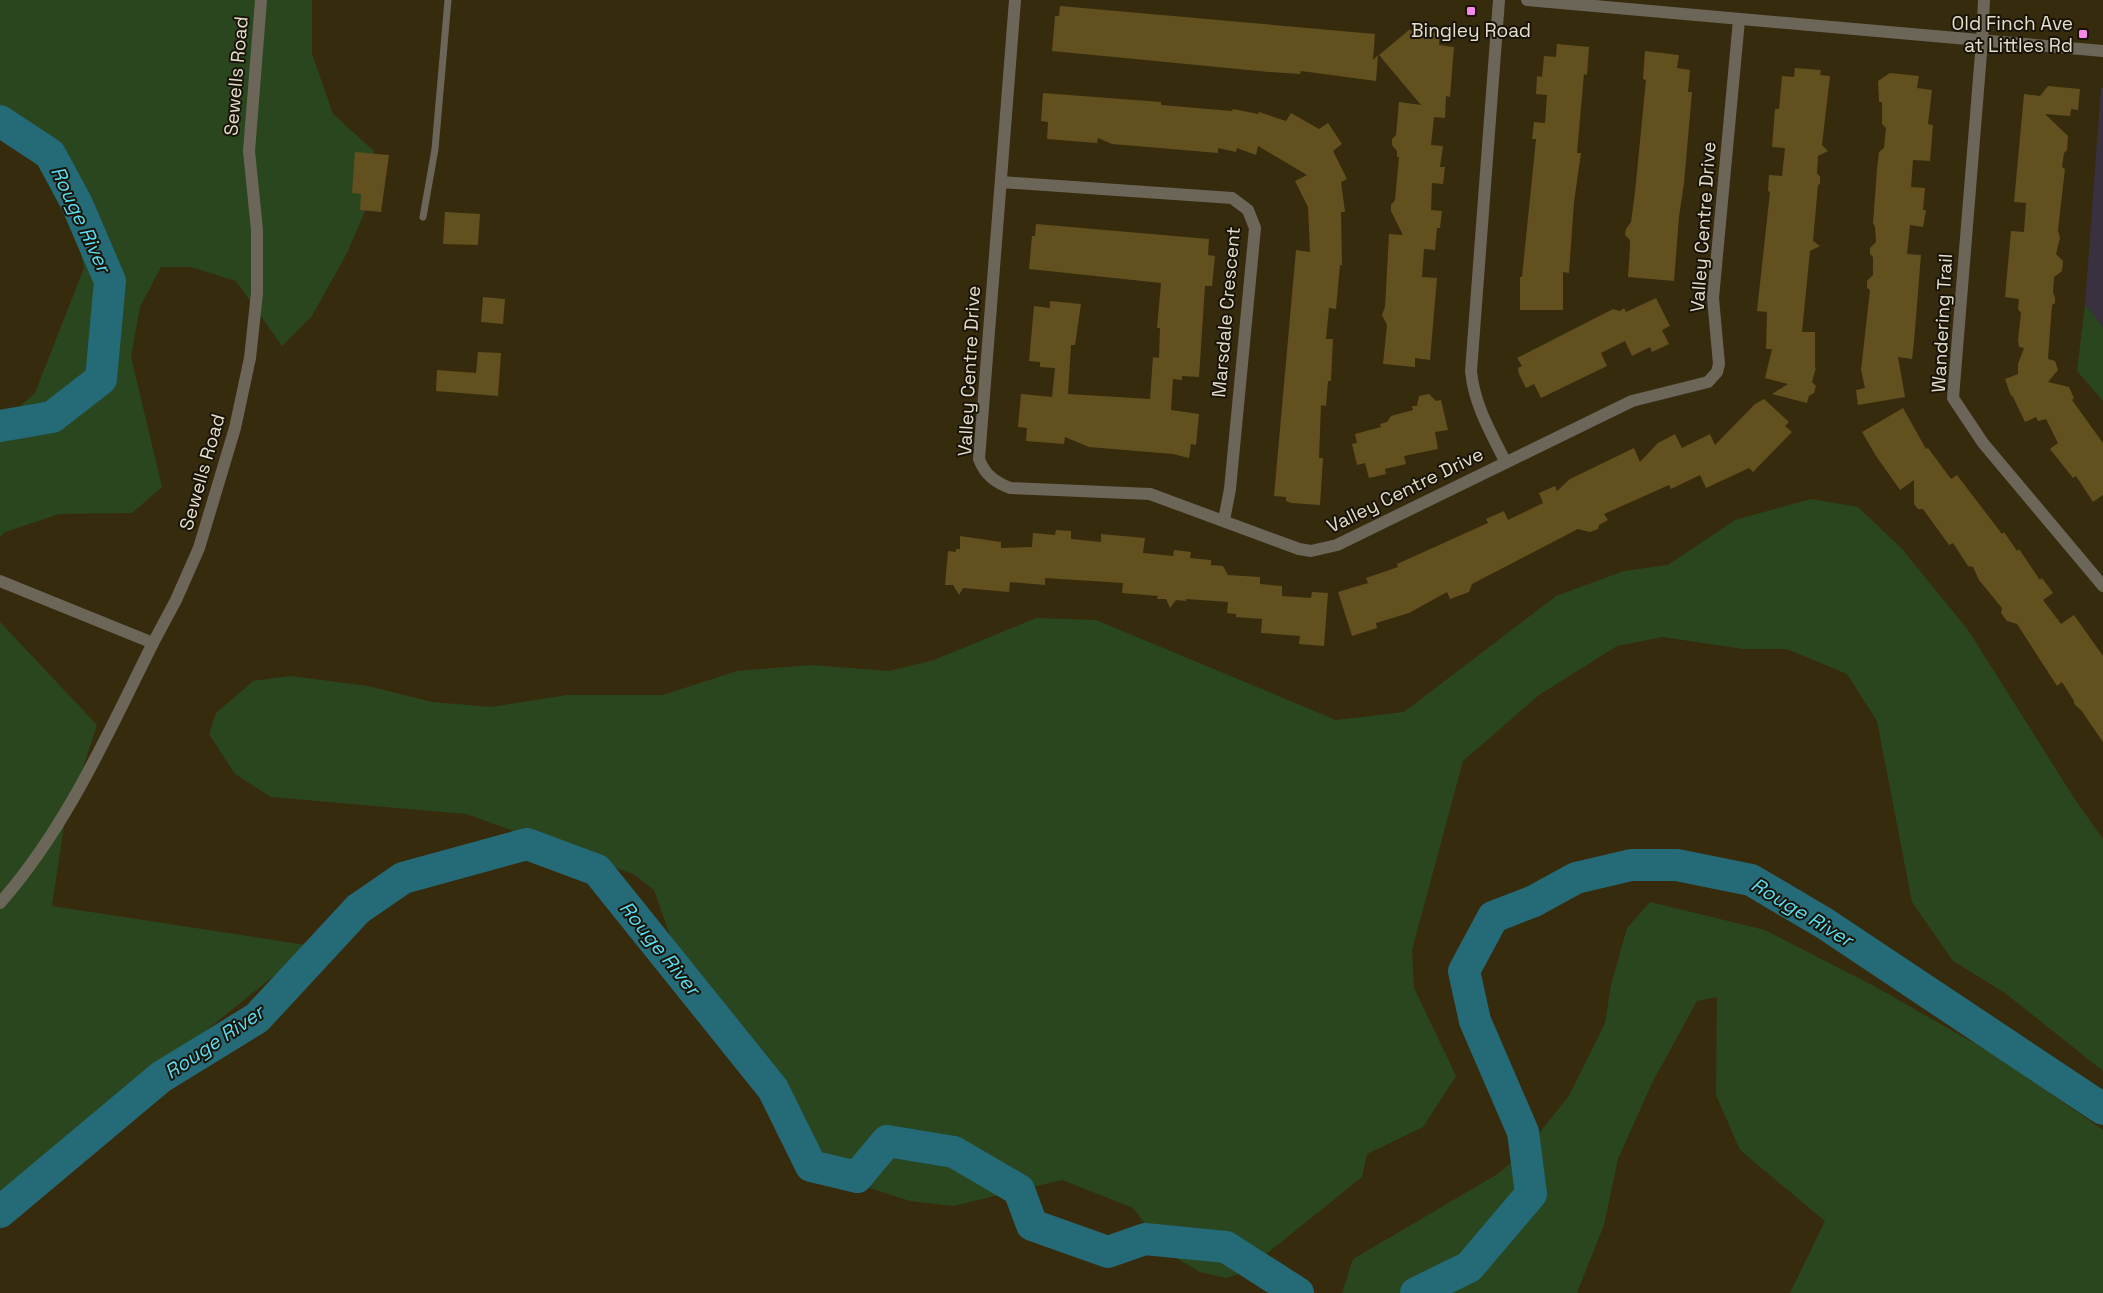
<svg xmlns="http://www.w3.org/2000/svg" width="2103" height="1293" viewBox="0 0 2103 1293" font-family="'Space Grotesk',sans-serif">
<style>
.education{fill:#393040}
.green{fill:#2a461f}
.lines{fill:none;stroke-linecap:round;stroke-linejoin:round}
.river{stroke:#256a77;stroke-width:32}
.building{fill:#63501f}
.service{stroke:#6c6659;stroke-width:7}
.minor{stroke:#6c6659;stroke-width:12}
.tertiary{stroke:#6c6659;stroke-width:12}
.poi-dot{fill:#f788eb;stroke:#191408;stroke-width:2}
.labels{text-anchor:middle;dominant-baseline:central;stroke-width:4;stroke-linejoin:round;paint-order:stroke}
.poi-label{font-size:19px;fill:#e5decd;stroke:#191408;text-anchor:end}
.street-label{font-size:19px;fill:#e5decd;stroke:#191408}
.water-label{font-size:20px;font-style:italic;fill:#5adcf5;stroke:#191408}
</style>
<rect width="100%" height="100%" fill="#372b0e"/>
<path class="education" d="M2101 88H2103V327L2085 304Z"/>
<path class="green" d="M0 0H312V54L333 114 374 151 378 181 347 253 312 316 282 346 236 281 191 267H161L140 307 131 357 162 487 132 513 59 514 5 532 0 537V424L35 393 84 268 64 177 48 145 35 135 0 127Z
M2085 304 2103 327V401L2077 371Z
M1811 499 1858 507 1902 549 1968 630 2074 798 2103 839V1071L2005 993 1953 961 1912 902 1877 721 1847 674 1787 649H1743L1663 637 1617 646 1539 695 1463 761 1412 950 1414 988 1456 1076 1423 1127 1367 1154 1362 1177 1244 1272 1226 1278 1200 1272 1166 1252 1133 1208 1062 1180 953 1206 910 1201 857 1184 814 1144 745 1039 678 958 654 890 633 874 466 814 271 797 235 774 209 734 216 713 253 681 290 676 368 686 432 702 491 707 567 695H663L737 671 811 665 889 671 934 660 1036 618 1096 620 1336 720 1404 712 1556 596 1624 571 1668 565 1735 520Z
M0 622 97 725 64 826 52 906 319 947 291 962 0 1197Z
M1650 902 1765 930 1872 985 1997 1056 2103 1130V1293H1790L1825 1221 1740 1150 1716 1095 1717 997 1697 1001 1652 1083 1618 1159 1604 1225 1577 1293H1342L1353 1259 1496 1175 1523 1153 1569 1096 1605 1023 1611 985 1627 928Z"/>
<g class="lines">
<path class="river" d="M0 121 50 154 77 204 110 281 101 379 52 417 0 426
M0 1212 161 1077 257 1018 358 909 403 878 527 844 597 870 773 1089 811 1166 857 1177 887 1141 954 1152 1019 1190 1032 1225 1108 1252 1145 1239 1226 1247 1298 1293
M1416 1293 1469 1267 1531 1194 1523 1132 1475 1021 1464 971 1493 917 1534 901 1576 878 1631 865H1677L1751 880 1824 923 2103 1109"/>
</g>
<path class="building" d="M1060 6 1375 34 1373 60 1378 55 1376 81 1301 71 1300 74 1269 72 1052 51 1055 16H1059Z
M1409 30 1440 33 1439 45 1454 47 1450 97 1446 96 1445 118 1434 117 1431 145 1443 146 1440 167H1445L1443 184 1432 183 1431 210 1442 211 1440 228H1437L1435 250 1424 249 1422 277 1437 278 1430 360 1415 358V367L1383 364 1387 325 1382 315 1385 307 1389 234 1403 235 1391 211V205L1395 200 1399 157H1397V151L1392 145V139L1396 135 1399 102 1421 105 1379 55Z
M1557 44 1589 47 1587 75 1584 74 1577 153H1581L1574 202 1569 273 1563 272V310H1520V277H1522L1536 139H1532L1534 122 1545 123 1547 95 1536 94 1537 76 1542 77 1544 56 1556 57Z
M1645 51 1679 55 1677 68 1690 70 1688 92H1692L1684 183 1679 217 1674 281 1628 277 1630 247V240L1625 235 1626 229 1631 222 1635 192 1646 80 1643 79Z
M1795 68 1821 70 1820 75 1830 76 1822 145 1828 151 1818 156 1817 173 1820 177V184L1818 185 1813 241 1820 246 1810 251 1802 332H1815V368L1816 367 1812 382 1816 386 1814 393 1809 396 1807 403 1772 394 1788 384 1765 378 1772 349H1766L1767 312 1757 311 1770 192 1768 191 1769 175 1782 176 1785 148 1772 147 1775 109H1779L1782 76 1794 77Z
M1890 73 1919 76 1917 88 1932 90 1928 124 1933 125 1930 161 1913 160 1911 187 1925 188 1923 210H1926L1923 227 1910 225 1907 254 1921 255 1914 342 1912 359 1898 357 1905 397 1858 405 1856 390 1865 388 1861 370 1870 290 1867 288V281L1873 275V257L1870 254V248L1876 242 1875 227 1873 223 1877 169 1879 152 1884 148 1886 128 1882 124V102H1879L1878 81Z
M2048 86 2080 89 2078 110 2071 109 2070 116 2045 114 2068 136 2067 150 2064 153 2062 167 2065 169 2058 230 2060 238 2056 254 2063 261 2062 271 2054 277 2053 293 2055 297V303L2052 305 2048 359 2055 361 2058 370 2048 382 2069 387 2074 398 2072 400 2103 443V495L2093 502 2076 476 2073 478 2050 449 2058 443 2046 419 2038 421 2036 417 2025 422 2012 395 2011 396 2005 379 2018 374V364L2024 348 2019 347 2018 340 2021 313 2018 309 2019 299 2005 297 2011 231 2024 232 2026 203 2014 202 2024 94 2040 96Z
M1043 93 1161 102V105L1232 111 1233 109 1258 114 1259 112 1286 121 1291 113 1319 129 1328 123 1342 144 1333 151 1347 179 1341 182 1345 212H1341L1342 265H1340L1336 309 1329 308 1326 339H1333L1331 381H1328L1326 406 1321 405 1319 458H1323L1320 505 1291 503 1286 501V497L1274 496 1296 250 1310 252 1308 207 1295 181 1307 175 1258 146 1256 155 1237 148 1236 152 1218 148V153L1112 144 1098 138 1097 143 1047 139 1048 122 1041 121Z
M355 152 389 155 381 212 360 210 361 194 352 193Z
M445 212 480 214 478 245 443 244Z
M1036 224 1209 239 1208 255 1215 256 1212 286H1205L1199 377 1182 376V380L1173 379 1171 410 1199 414 1196 445 1191 444 1189 458 1173 454 1089 447 1065 437 1064 444 1026 441 1027 428 1018 427 1021 394 1052 397 1055 368 1040 367V362L1029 361 1034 306 1050 308V301L1081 304 1075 345H1071L1068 394 1150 399 1153 357 1159 358 1160 328H1157L1161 283 1029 269 1032 236H1035Z
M483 297 505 299 503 324 481 322Z
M1656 298 1670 326 1662 330 1669 344 1652 352 1650 347 1632 356 1625 341 1601 353 1607 366 1541 398 1534 384 1526 388 1519 374 1518 368 1522 366 1517 358 1613 309 1620 311 1624 308 1626 312Z
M478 352 501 353 498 396 436 391 437 370 476 373Z
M1429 394 1436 401 1441 400 1448 430 1435 432 1438 449 1404 456 1406 464 1385 469 1386 474 1369 478 1365 463 1357 465 1352 444 1357 443 1355 434 1381 427 1380 424 1387 422 1391 416 1413 410 1412 406H1417L1419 396Z
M1764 399 1789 422 1785 426 1792 432 1753 472 1749 468 1706 488 1700 475 1671 489 1669 485 1604 514 1608 520 1599 525 1598 529 1590 532 1578 529 1472 584 1469 592 1450 599 1447 592 1409 613 1376 623 1377 628 1352 636 1338 592 1368 583 1366 578 1398 567 1397 564 1488 523 1486 519 1504 511 1508 520 1543 503 1539 493 1555 486 1557 491 1570 479 1634 448 1640 462 1658 443 1675 434 1682 448 1710 434 1715 445 1755 404Z
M1903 408 1926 449 1928 448 1951 479 1957 475 2002 534 2004 532 2017 551 2019 549 2040 580 2042 578 2053 593 2043 600 2061 624 2074 615 2103 656V742L2081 710 2074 704V701L2062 682 2057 686 2017 624 2007 621 2001 613 2002 608 1979 580 1973 567 1968 566 1953 543 1949 545 1923 509H1918L1914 504V480L1900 490 1876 456 1862 432Z
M1056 530 1071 531V539L1101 542V534L1145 538 1143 553 1173 556 1174 550 1191 552 1190 558 1211 560V565L1223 566 1228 575 1260 577V584L1282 586V596L1311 598 1312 592 1328 593 1324 646 1299 644 1300 636 1261 633 1262 619 1236 617V614L1227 613 1228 602 1186 599V601L1176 600 1170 608 1166 599H1157L1158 596 1122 593 1123 583 1045 578V585L1010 582 1009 592 963 588 959 595 953 585H945L948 551 956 552V549H960V536L1001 542V548L1032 547 1033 533 1055 535Z"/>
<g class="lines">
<path class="service" d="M423 217 435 149 448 0"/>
<path class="minor" d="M1015 0 979 459C985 475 995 482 1010 488L1150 494 1299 549 1311 551 1337 545 1632 401 1708 382 1717 372 1719 364 1713 298 1739 20
M1499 0 1471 371C1474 404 1490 431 1505 461
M1982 41 1953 398 1983 443 2103 586
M1001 182 1232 198 1248 210 1255 228 1230 489 1224 520
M0 903C67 827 108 733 153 643"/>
<path class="tertiary" d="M1527 0 2103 51
M1982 41 1984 0
M0 581 153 643 176 600 199 548 235 428 250 358 257 293V230L249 151 261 0"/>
</g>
<g class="poi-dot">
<rect x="1466" y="6" width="10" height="10" rx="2.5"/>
<rect x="2078" y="29" width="10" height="10" rx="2.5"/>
</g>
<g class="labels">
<g class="poi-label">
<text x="2073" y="23">Old Finch Ave<tspan x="2073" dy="22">at Littles Rd</tspan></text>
<text x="1471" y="30" text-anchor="middle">Bingley Road</text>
</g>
<g class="street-label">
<text transform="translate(236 76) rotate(-85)">Sewells Road</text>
<text transform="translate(1703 227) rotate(-86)">Valley Centre Drive</text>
<text transform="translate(1226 312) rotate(-85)">Marsdale Crescent</text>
<text transform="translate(1942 323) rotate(-87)">Wandering Trail</text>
<text transform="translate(969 371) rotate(-87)">Valley Centre Drive</text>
<text transform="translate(202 472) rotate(-74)">Sewells Road</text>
<text transform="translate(1405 490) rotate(-26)">Valley Centre Drive</text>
</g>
<g class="water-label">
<text transform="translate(81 219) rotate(65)">Rouge River</text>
<text transform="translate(1802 912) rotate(31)">Rouge River</text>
<text transform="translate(660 948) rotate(51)">Rouge River</text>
<text transform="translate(214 1042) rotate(-34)">Rouge River</text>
</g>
</g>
</svg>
